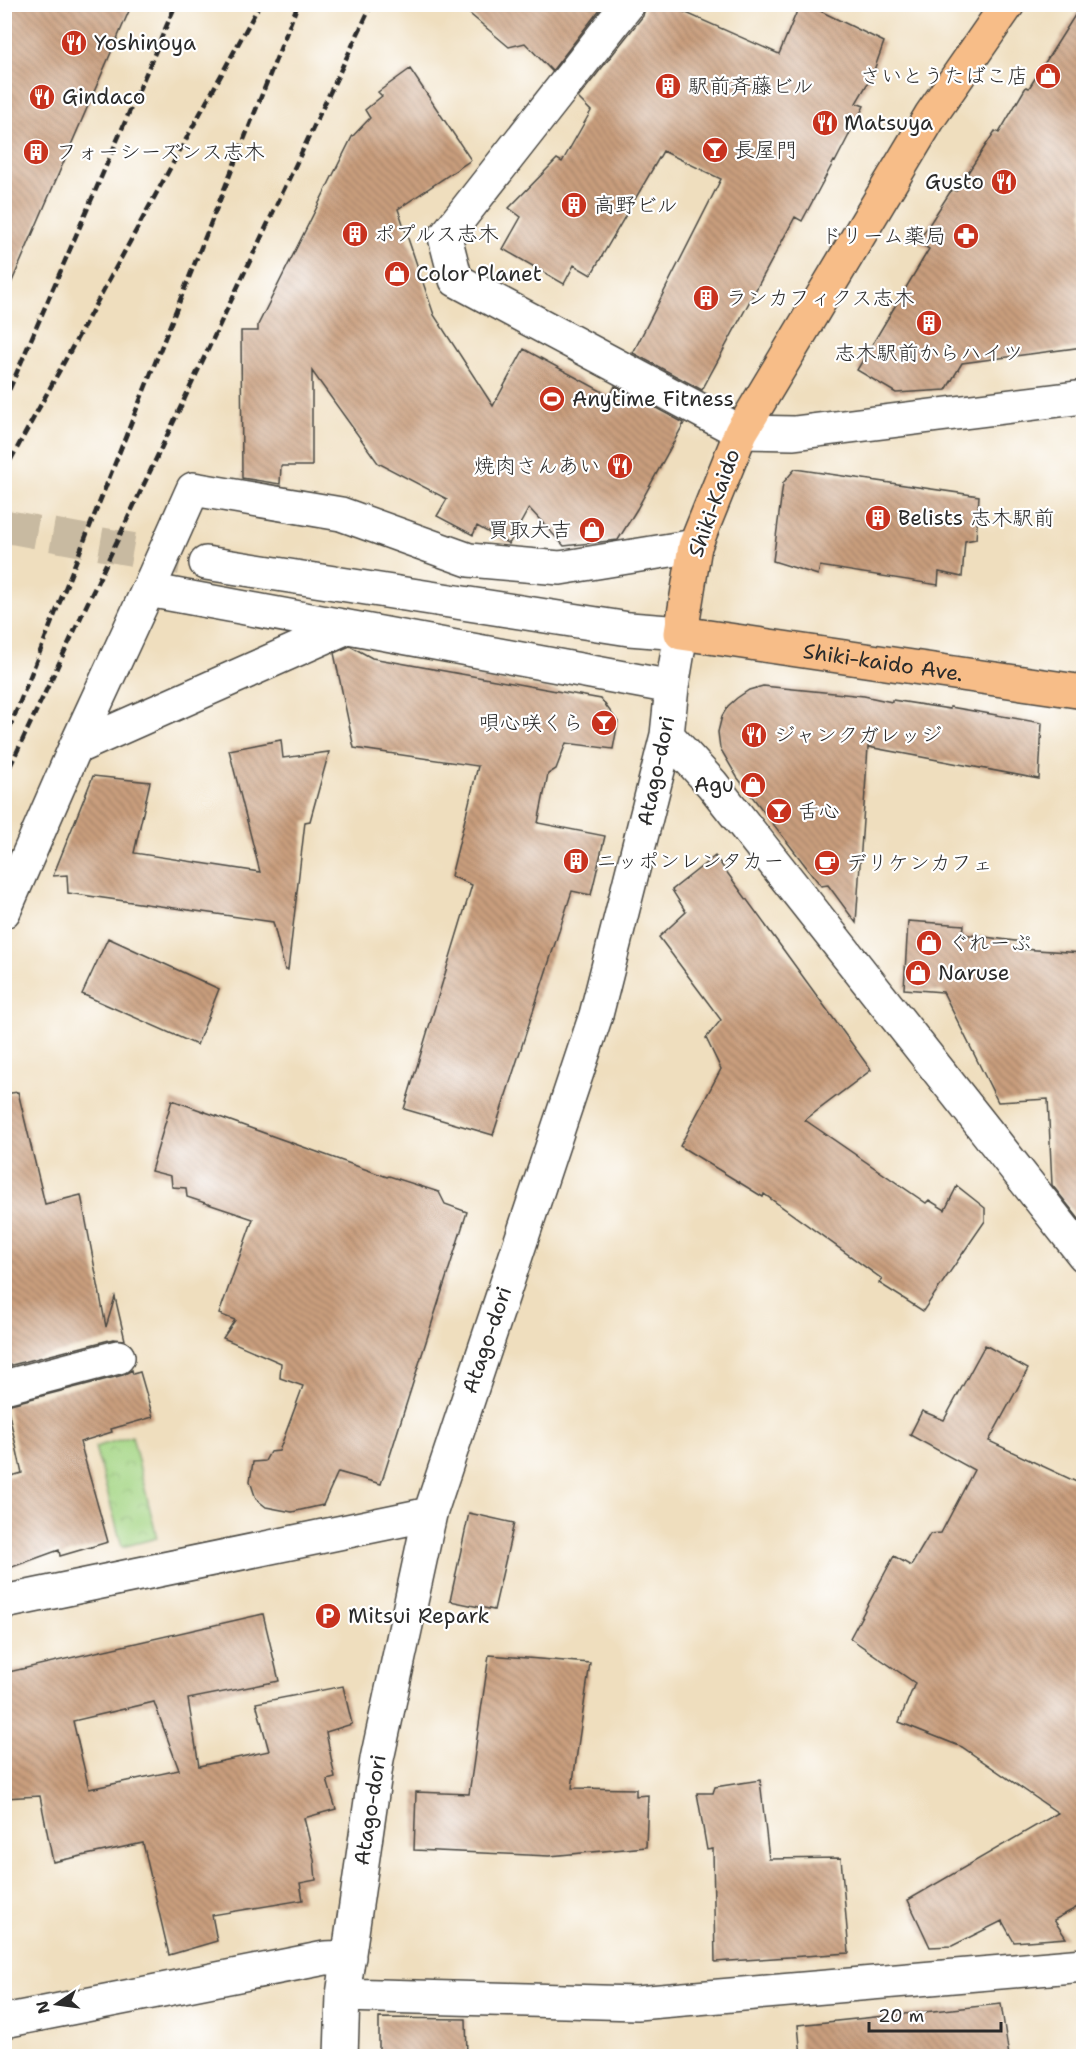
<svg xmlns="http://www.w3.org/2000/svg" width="1088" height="2061" viewBox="0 0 1088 2061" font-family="'Shantell Sans','Klee One',sans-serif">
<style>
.park{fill:url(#park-crowns);stroke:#688058;stroke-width:1.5}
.building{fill:url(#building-back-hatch);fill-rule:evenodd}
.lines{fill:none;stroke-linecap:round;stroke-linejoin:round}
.minor-tunnel{stroke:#c8baa1;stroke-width:33;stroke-dasharray:33 16;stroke-linecap:butt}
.minor-casing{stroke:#484641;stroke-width:36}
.major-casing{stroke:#484641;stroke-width:36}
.minor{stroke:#fff;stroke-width:33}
.major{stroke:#f7bd88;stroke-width:33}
.rail{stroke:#2b2b2b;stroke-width:4.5;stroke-dasharray:9 4.5;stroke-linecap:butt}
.labels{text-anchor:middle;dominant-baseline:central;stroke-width:4.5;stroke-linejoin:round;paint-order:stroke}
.poi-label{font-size:21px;fill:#2b2b2b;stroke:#fff;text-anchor:start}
.street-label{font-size:21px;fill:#2b2b2b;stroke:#fff}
</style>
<defs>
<pattern id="park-crowns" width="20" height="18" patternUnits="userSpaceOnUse" patternTransform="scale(1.5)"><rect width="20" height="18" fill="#a4d584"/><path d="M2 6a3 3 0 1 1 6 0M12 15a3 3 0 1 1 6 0" fill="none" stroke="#8db772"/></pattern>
<pattern id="building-back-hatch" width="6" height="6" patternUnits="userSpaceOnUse" patternTransform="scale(1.5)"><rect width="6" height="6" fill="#c99e7d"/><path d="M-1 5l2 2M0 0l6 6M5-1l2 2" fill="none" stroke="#a38167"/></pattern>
</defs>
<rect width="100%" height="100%" fill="#fff"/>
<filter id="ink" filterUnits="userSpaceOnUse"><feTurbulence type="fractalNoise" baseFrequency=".0167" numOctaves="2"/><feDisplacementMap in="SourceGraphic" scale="12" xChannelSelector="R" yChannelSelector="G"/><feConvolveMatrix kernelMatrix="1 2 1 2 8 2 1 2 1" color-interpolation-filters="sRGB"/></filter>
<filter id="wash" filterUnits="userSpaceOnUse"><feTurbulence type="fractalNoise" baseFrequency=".008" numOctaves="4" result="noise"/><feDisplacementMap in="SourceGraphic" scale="24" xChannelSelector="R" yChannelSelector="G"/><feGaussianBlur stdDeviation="1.35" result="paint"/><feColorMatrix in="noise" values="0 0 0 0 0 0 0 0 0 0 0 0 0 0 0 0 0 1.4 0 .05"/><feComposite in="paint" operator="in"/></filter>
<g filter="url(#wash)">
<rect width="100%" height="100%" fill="#efdebe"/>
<path class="park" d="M132 1436 157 1538 122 1547 95 1447Z"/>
<g id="blocks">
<path class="building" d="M4 4H132L4 300Z
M458 4H604L552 71 525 43 509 47Z
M646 4H666L779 54 800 4H806L884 42 872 76 856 103 864 106 835 162 834 161 802 221 795 217 702 390 633 353 721 179 663 151 591 275 574 265 564 284 503 249 521 217 509 208 557 159 562 162 591 111 578 98 643 16Z
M1082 4 1083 347 962 363 946 390 896 393 857 370 929 249 918 242 952 189 956 191 995 131 999 133 1026 87 1029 88Z
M410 69 471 160 398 209 434 315 493 406 524 349 610 396 615 386 684 423 637 509 618 540 564 546 529 508 509 544 477 526 473 535 437 516 447 499 378 463 312 371V466H281L280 484 242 478 241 331H258V325L352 137 370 118 365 110 382 96 378 92Z
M795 469 979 496 976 539 965 541 962 577 939 572 938 585 820 566 818 575 773 561 783 483Z
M350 646 372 658 601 699 618 722 613 749 566 743 556 769 548 774 538 823 605 836 591 895 572 891 493 1135 404 1109 472 885 451 876 478 766 354 748 334 653Z
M763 686 864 696 892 702V700L950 709V707L1042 723 1039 779 868 747 856 923 828 885 821 886 737 777 720 748 718 732 722 716 728 706 737 698 749 690Z
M281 740 283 758 329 752 310 821 305 822 288 970H285L273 922 68 893 67 875 53 876 93 776 150 782 134 853 260 872 229 750Z
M715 856 871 1070 805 1120 926 1203 929 1200 945 1210 957 1186 985 1208V1221L923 1311 879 1283 882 1279 764 1194 763 1197 680 1146 721 1069 706 1038 721 1020 659 937 686 912 672 890Z
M908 921 964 925 963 934 1022 942 1021 949 1083 953V1224L1052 1185 1048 1099 998 1102 943 992 904 989Z
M108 938 219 989 197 1045 82 994Z
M18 1092 45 1204 81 1195 106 1327 115 1297 125 1340 113 1339 4 1367V1094Z
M172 1100 387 1177 389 1176 439 1192 445 1204 467 1212 381 1484 338 1472 323 1505 292 1512 266 1507 256 1499 250 1481 253 1462 265 1461 270 1452 279 1451 303 1386 280 1378 281 1363 223 1338 235 1320 219 1314 253 1219 187 1197 186 1188 172 1187 171 1176 151 1171Z
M985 1345 1028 1369 989 1441 1083 1485V1904L1054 1920 1066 1938 1014 1942 1002 1921 952 1946 930 1947 908 1900 1058 1813 962 1747 899 1722 915 1683 850 1638 894 1556 911 1566 930 1534 941 1533 974 1470 910 1435 922 1411 944 1420Z
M132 1370 133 1374 140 1372 153 1417 111 1429 112 1432 80 1442 108 1542 60 1556 59 1550 4 1570V1478L22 1473 7 1405 123 1375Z
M469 1513 514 1523 494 1610 450 1601Z
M263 1614 279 1681 188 1699 199 1766 269 1751 256 1703 343 1686 352 1724 326 1732 335 1778 327 1780 336 1809 304 1818 314 1859 316 1880 300 1883 303 1900 212 1915 217 1941 169 1955 143 1843 53 1862 40 1796 4 1798V1673ZM154 1702 179 1770 89 1789 73 1721Z
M489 1655 590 1663 572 1788 636 1789V1796L648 1795 646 1847 549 1856 414 1850 416 1792 469 1794Z
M760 1780 769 1859 841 1858 849 1953 715 1962 713 1849 707 1850 697 1793H713L715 1787Z
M1001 2004 1009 2056H801L798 2025Z
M379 2018 466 2019 467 2056H379Z"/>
</g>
</g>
<g filter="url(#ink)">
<use href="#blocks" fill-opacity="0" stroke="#484641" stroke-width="1.5"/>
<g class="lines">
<path class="minor-tunnel" d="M4 526 206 563"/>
<g class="minor-casing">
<path id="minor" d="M628 4 445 237 456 280 741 432 794 433 1084 397
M206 563 629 629 681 633 672 687 667 735 596 1015 430 1514 377 1759 343 1995 341 2056
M672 687 148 590 193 489 341 514 469 560 560 568 695 546
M667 735 712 784 1084 1255
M75 748 345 628
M4 911 75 748 148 590
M4 1387 118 1357
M4 1602 430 1514
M343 1995 637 2003 1084 1965
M4 2021 325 1958 349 1957"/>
</g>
<g class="major-casing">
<g id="major">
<path id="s1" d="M1008 4 931 115 741 432 695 546 681 633 1084 692"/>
</g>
</g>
<use href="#minor" class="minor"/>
<use href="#major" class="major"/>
<path class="rail" d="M4 402 176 4
M4 472 260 4
M4 742 298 4
M4 779 372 4"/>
</g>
</g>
<defs>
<g id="restaurant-disc" transform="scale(1.35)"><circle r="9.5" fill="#c8321e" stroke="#fff"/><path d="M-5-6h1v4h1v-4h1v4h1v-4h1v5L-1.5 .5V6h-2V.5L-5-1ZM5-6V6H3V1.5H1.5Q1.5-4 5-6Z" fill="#fff"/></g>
<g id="shop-disc" transform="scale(1.35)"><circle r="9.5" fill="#c8321e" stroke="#fff"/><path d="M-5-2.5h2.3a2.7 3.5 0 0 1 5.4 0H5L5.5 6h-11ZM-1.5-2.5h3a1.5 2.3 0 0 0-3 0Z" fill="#fff"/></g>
<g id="building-disc" transform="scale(1.35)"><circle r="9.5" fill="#c8321e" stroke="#fff"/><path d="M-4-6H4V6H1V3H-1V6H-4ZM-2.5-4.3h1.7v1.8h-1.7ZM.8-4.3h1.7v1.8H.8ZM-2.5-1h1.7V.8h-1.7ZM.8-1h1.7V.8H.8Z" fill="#fff"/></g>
<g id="bar-disc" transform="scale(1.35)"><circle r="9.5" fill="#c8321e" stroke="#fff"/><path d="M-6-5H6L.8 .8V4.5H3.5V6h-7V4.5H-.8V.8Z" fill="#fff"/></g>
<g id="pharmacy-disc" transform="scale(1.35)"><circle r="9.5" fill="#c8321e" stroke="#fff"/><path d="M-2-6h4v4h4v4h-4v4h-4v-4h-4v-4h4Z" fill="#fff"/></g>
<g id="stadium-disc" transform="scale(1.35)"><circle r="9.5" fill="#c8321e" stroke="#fff"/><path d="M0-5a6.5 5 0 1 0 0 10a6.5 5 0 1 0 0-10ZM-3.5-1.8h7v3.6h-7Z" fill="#fff"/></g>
<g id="cafe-disc" transform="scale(1.35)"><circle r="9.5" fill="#c8321e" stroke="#fff"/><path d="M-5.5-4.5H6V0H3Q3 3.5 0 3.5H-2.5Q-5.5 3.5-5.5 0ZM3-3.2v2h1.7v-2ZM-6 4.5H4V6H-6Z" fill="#fff"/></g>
<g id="parking-disc" transform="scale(1.35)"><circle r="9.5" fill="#c8321e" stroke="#fff"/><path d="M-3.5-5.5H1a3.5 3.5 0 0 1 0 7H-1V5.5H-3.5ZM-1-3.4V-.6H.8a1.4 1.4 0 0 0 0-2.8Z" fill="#fff"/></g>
</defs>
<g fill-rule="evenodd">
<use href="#restaurant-disc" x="74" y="43"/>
<use href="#shop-disc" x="1048" y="76"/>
<use href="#building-disc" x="668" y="86"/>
<use href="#restaurant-disc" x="42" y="97"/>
<use href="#restaurant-disc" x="825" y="123"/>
<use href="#bar-disc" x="715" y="150"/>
<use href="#building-disc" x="36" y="152"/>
<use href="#restaurant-disc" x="1004" y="182"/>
<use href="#building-disc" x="574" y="205"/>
<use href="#building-disc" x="355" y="234"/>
<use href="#pharmacy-disc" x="966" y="236"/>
<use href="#shop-disc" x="397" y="274"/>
<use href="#building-disc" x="706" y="298"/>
<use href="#building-disc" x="929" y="323"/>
<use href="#stadium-disc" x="552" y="399"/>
<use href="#restaurant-disc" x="620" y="466"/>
<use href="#building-disc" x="878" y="518"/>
<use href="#shop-disc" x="592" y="530"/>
<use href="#bar-disc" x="604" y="723"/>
<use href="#restaurant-disc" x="754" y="735"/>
<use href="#shop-disc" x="753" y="785"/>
<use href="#bar-disc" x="779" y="811"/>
<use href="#building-disc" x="576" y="861"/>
<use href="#cafe-disc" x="827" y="863"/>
<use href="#shop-disc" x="929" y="943"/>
<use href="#shop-disc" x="918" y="973"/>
<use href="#parking-disc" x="328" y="1616"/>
</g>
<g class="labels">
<g class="poi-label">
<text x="94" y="43">Yoshinoya</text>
<text x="1028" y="76" text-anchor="end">さいとうたばこ店</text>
<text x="688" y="86">駅前斉藤ビル</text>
<text x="62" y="97">Gindaco</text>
<text x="844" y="123">Matsuya</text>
<text x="734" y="150">長屋門</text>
<text x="56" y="152">フォーシーズンス志木</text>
<text x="984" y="182" text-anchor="end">Gusto</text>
<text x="594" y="205">高野ビル</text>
<text x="374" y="234">ポプルス志木</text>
<text x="946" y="236" text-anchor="end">ドリーム薬局</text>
<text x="416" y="274">Color Planet</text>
<text x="726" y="298">ランカフィクス志木</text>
<text x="929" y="353" text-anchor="middle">志木駅前からハイツ</text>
<text x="572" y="399">Anytime Fitness</text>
<text x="600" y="466" text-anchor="end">焼肉さんあい</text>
<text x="898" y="518">Belists 志木駅前</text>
<text x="572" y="530" text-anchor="end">買取大吉</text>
<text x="584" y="723" text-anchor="end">唄心咲くら</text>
<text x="774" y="735">ジャンクガレッジ</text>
<text x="734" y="785" text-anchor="end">Agu</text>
<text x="798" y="811">舌心</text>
<text x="596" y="861">ニッポンレンタカー</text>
<text x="846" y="863">デリケンカフェ</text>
<text x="948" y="943">ぐれーぷ</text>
<text x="938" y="973">Naruse</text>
<text x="348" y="1616">Mitsui Repark</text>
</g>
<g class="street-label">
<text transform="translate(714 503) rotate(-70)">Shiki-Kaido</text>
<text stroke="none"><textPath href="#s1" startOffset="920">Shiki-kaido Ave.</textPath></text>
<text transform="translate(656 771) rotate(-78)">Atago-dori</text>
<text transform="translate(487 1340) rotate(-71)">Atago-dori</text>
<text transform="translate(370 1810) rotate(-81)">Atago-dori</text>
</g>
</g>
<rect width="1088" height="2061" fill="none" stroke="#fff" stroke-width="24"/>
<g transform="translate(57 2004) rotate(257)" stroke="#ffffff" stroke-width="4.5" paint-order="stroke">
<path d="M0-4.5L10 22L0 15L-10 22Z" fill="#2b2b2b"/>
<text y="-9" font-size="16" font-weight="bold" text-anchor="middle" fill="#2b2b2b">N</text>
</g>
<path d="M869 2022v9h132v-9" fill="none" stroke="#2b2b2b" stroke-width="3"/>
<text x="878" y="2022" font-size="18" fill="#2b2b2b" stroke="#ffffff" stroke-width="4.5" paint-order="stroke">20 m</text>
</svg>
